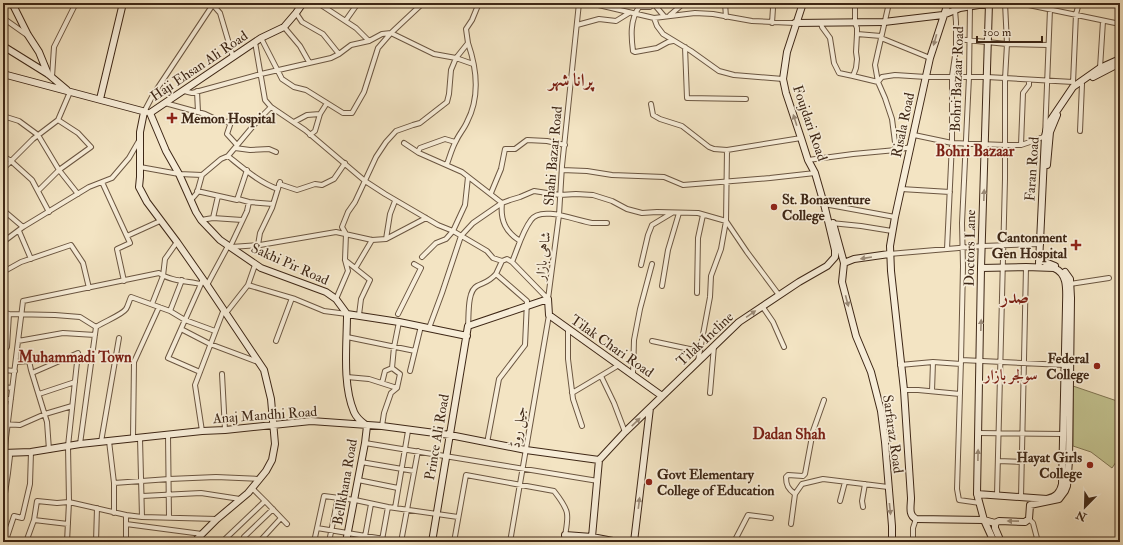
<svg xmlns="http://www.w3.org/2000/svg" width="1123" height="545" viewBox="0 0 1123 545" font-family="'IM FELL Double Pica',Amiri,serif">
<style>
.green{fill:#c2c28f;stroke:#807452}
.lines{fill:none;stroke-linecap:round;stroke-linejoin:round}
.street-casing{stroke:#6b5641;stroke-width:6}
.secondary-casing{stroke:#3e2716;stroke-width:8}
.street{stroke:#f7edd8;stroke-width:4}
.secondary{stroke:#f7edd8;stroke-width:6}
.oneway{fill:#9a8a77}
.poi-dot{fill:#8f2418;stroke:#f7edd8;stroke-width:1.5}
.labels{text-anchor:middle;dominant-baseline:central;stroke-width:3.5;stroke-linejoin:round;paint-order:stroke}
.street-label{font-size:14px;fill:#3e2716;stroke:#f7edd8}
.poi-label{font-size:14px;font-weight:bold;fill:#3e2716;stroke:#f7edd8;text-anchor:start}
.neighbourhood-label{font-size:15px;font-weight:bold;fill:#7a1f14;stroke:#f7edd8}
.district-label{font-size:18px;font-weight:bold;fill:#7a1f14;stroke:#f7edd8}
</style>
<rect width="100%" height="100%" fill="#f3e4c3"/>
<filter id="stains"><feTurbulence type="fractalNoise" baseFrequency=".005" numOctaves="4"/><feColorMatrix values="0 0 0 0 .2 0 0 0 0 .09 0 0 0 0 .02 0 0 0 .5 -.17"/></filter>
<radialGradient id="worn" r=".72"><stop offset=".6" stop-color="#630" stop-opacity="0"/><stop offset="1" stop-color="#630" stop-opacity=".3"/></radialGradient>
<path class="green" d="M1073 386 1120 402V456L1112 468 1091 452 1073 446Z"/>
<g class="lines">
<g class="street-casing">
<path id="street" d="M318 3 356 28 369 41
M590 3 654 18 695 13 713 14 752 21 795 23
M653 3 664 16
M654 3 650 7H639C630 20 631 36 633 51L635 52 657 48 668 42 673 41
M725 3 726 17
M771 3 773 8 772 23
M855 3V23L857 28V34L856 52 857 59 856 68 853 76 878 82 882 77 895 75 926 77H987L1073 82
M889 3 875 65 878 82 885 98 892 119 896 150
M1019 3 1120 24
M213 5 220 13 233 57
M970 6 969 77 962 223 963 266 961 360 957 489 959 500 980 503
M296 13 302 22 323 34 339 54
M670 15 684 3
M3 18 27 35
M654 18 657 26 663 34 691 51 719 71 734 75 783 79
M346 20 358 3
M821 23 822 27 830 38 834 63 839 73 853 76
M577 25 599 19 616 21 629 13
M284 27 300 46 309 62
M857 34 881 36
M261 38 282 79 294 87 306 90 343 113H352L364 92 378 48 391 33 423 3
M881 38 930 58
M956 39 1007 44 1048 45
M685 47 687 98 746 99
M1100 68 1103 21
M52 77 54 47 76 3
M1073 83 1076 14 1079 3
M184 91 192 93 261 74 331 58 339 54 351 45 369 41 382 34 391 33 434 54 456 58 473 64
M197 91 198 112
M165 103 205 114 222 122 239 121 259 119
M651 104 653 115 660 119 682 126 709 147 714 149 727 150 726 221 721 249 711 276 710 297 698 361
M271 107 305 130 365 181 385 194 438 225 453 231 487 251 493 258 502 261 507 259 512 262 548 299
M144 112 153 95 214 3
M3 116 19 121 38 135 59 170 78 194
M231 122 227 134 237 145
M294 122 307 115 320 114
M1080 131 1082 84
M310 135 315 131 320 114 327 103
M914 135 952 143 1005 145H1021L1036 140 1045 136 1050 9
M404 143 419 153 462 172 502 203
M1021 145 1023 93 1029 85V80
M235 148 250 150 269 149 276 152
M727 150 801 138
M418 152 420 148 445 139 455 142
M3 156 11 161 32 180 49 212
M228 156C243 168 260 183 278 189
M808 160 853 154 896 150 911 147
M447 164C450 156 452 148 456 141 459 134 464 129 467 122 480 97 477 69 468 43
M140 167 179 174 202 175 221 159 228 156 259 119 271 107 265 100 255 42
M3 169 33 139 58 120 70 92
M562 170 587 171 612 175 664 177 683 185 770 178 815 173
M102 182 130 243 117 249 124 281
M279 184 297 190 315 184 322 185 334 179 345 163
M901 189 950 192
M38 191 59 170 91 147 78 133 58 120
M197 191 237 200 247 170
M491 193 501 169 505 149H515L527 140 547 141 565 145
M238 199 249 202 273 204
M191 200 197 193 202 175
M502 203C500 221 506 232 520 241
M824 204 895 217
M3 210 23 227
M213 218 218 196
M201 220 213 218 242 220
M831 223 861 226 892 231
M19 231 31 259
M127 236 160 221
M386 239 390 214 395 201
M3 242 23 227 89 187 112 178 129 158 140 139
M258 245 260 233 272 208 280 182
M230 247 247 211 249 202
M231 247 260 245 336 232 372 240 386 239 426 218
M947 249 952 143V76L956 49V22L955 10
M889 254 982 246 1041 244
M422 257 436 243 446 239 453 231 465 205 468 177
M345 260 370 280 361 299 359 315
M512 262C518 248 522 232 531 220 541 205 577 221 592 223 597 223 602 223 607 223
M641 265 648 235 652 225 672 213
M356 267 372 240
M3 272 21 262 71 245 83 263 89 288
M496 274 502 261
M1070 284 1109 278
M207 285 228 246
M248 285 295 299 324 311 347 314
M662 286 668 250 679 213
M697 293 698 238 703 215
M336 299 348 271 345 260 346 234 342 227 348 212 355 202 376 157 386 142 396 131 413 125 420 123 447 102 449 94 451 70 456 58 468 43 466 29 472 20 479 3
M548 299 559 215 562 166 579 3
M152 304 163 276 165 259 177 242
M762 306 773 322 784 347
M170 311 182 280
M3 312 9 314
M226 313 248 285 255 265
M398 314 421 268 414 264
M468 326C469 316 467 291 477 286 485 282 489 282 496 274L527 301 525 345 499 379 487 443
M96 327C103 322 122 315 126 309 128 306 129 301 131 297L170 311 185 320 215 331
M429 328 442 293 461 236 473 223 502 203 510 200 520 197 534 191 560 195 576 194 593 195 612 201 627 209 642 213 657 212 698 213 726 221 747 252 779 295
M181 329 210 344 258 362
M568 330V359L573 399 582 426
M347 337 415 351
M18 341 63 333 95 335
M276 341 292 298
M652 341 699 351
M3 352 7 347 9 314 55 315 80 317 96 327
M961 360 1064 365
M16 362 29 361 31 370 47 422 49 450
M900 365 933 362 961 364
M3 370 15 371
M410 371 421 326
M200 372 168 358 201 284
M32 373 78 353 68 446 69 502 126 515
M222 374 225 430
M633 374 634 340 640 309 652 264
M601 376 614 403 625 432
M347 377 369 379 397 388
M382 383 385 371 392 368
M3 387 12 388
M904 390H918L960 394
M932 391 933 362
M572 393 619 365
M710 393 714 346
M39 394 75 382
M3 399H11
M3 410H9
M3 424 20 425 45 414 72 406
M382 426 384 413 391 393 397 388 400 374 392 368 394 347 399 322
M202 431 195 385 224 309
M978 433 1063 434
M168 435 169 517
M133 438 134 362 159 307
M140 438 142 517
M109 441 114 483
M101 442 119 338
M365 443 598 481
M80 444 96 327
M998 461 1022 462
M361 462 414 471
M358 480 398 488
M795 494C788 489 786 485 786 477L788 475 803 476 805 474 813 431 824 400
M997 495 1005 179V79L1007 44 1005 3
M142 496 201 493 240 499
M1021 497 1026 267
M265 501 287 524
M840 501 845 482
M3 507 8 473 10 456 5 453 6 438 23 301 159 273C170 281 187 281 201 284L203 279
M863 507 862 501 865 484
M395 508 408 431
M114 513V483L169 479 216 477 259 479
M1029 519 1033 523 1038 542
M34 520 37 501 57 503 69 502 67 542
M126 524 202 534
M791 524 795 494 802 484 823 479 888 487
M317 528 396 541V542
M3 537H7L14 516 22 518 30 484 31 452
M126 540 142 542
M382 540 388 507
M26 542 34 520 68 524
M96 542 97 508
M126 542V515L142 517 217 519
M222 542 265 501 252 488
M245 542 243 540 244 537 273 509
M259 542 281 518
M314 542 324 496 355 500 388 507 458 517
M329 542 338 497
M364 542 371 504
M401 542 418 451
M454 542 466 475 554 491C572 514 568 515 564 542
M510 542 549 315
M734 542 748 515 771 518
M913 542V528L916 519"/>
</g>
<g class="secondary-casing">
<path id="secondary" d="M12 3 28 35 39 52 48 74
M948 3 930 58 895 217 890 246 891 271 904 390 911 498C911 506 908 515 916 519L984 520 995 523
M989 3 981 268 977 494 984 520 994 542
M795 23 884 22 943 15 960 8 991 3
M3 46 48 74 67 90
M3 74 146 112
M1093 77 1120 63
M100 99 123 3
M144 112 140 132V177L139 187 147 202 177 242 207 285 264 370 271 399 275 444 272 460 266 471 248 493 217 519 194 542
M150 113 166 151 179 174 196 212 201 220 220 240 261 268 326 292 336 299 347 314 399 322 467 336
M150 113 261 38 284 27 296 13 303 3
M1047 165 1050 132 1057 115
M833 223 844 263 842 282 856 336 871 372 881 411 885 442 892 526V542
M1042 258 1045 262 1055 266
M844 263 854 259 889 254
M1039 263 1045 136 1048 124 1073 87 1100 68 1120 59
M3 453 31 452 80 444 202 431 225 430 311 421 382 426 450 435 526 450 599 460
M599 460 625 432 739 322 799 282 827 266 835 257V250L824 204 815 173 808 160 801 138 786 93 783 79 787 52 803 3
M977 494 1047 499C1056 497 1060 493 1062 484L1066 306C1066 292 1069 274 1054 268L1026 267 981 268
M995 523 999 521 1025 522 1029 519 1030 505 1059 499 1065 491 1067 486 1069 461 1071 298 1070 279 1065 272
M995 523V528L1001 542
M565 535 592 537 618 542
M592 537 599 460
M346 542 365 443 367 426C362 422 357 419 354 412 342 384 347 344 347 314
M432 542 468 326 548 299 549 315 662 396
M634 542 650 408"/>
</g>
<use href="#street" class="street"/>
<use href="#secondary" class="secondary"/>
</g>
<defs><path id="oneway-solid" d="M-6-.8H1V-3.2L6.5 0L1 3.2V.8H-6Z"/></defs>
<g class="oneway">
<use href="#oneway-solid" transform="translate(935 40) rotate(106)"/>
<use href="#oneway-solid" transform="translate(795 120) rotate(-108)"/>
<use href="#oneway-solid" transform="translate(984 195) rotate(-88)"/>
<use href="#oneway-solid" transform="translate(866 258) rotate(171)"/>
<use href="#oneway-solid" transform="translate(847 301) rotate(75)"/>
<use href="#oneway-solid" transform="translate(751 314) rotate(-35)"/>
<use href="#oneway-solid" transform="translate(981 325) rotate(-88)"/>
<use href="#oneway-solid" transform="translate(636 422) rotate(-44)"/>
<use href="#oneway-solid" transform="translate(978 455) rotate(-89)"/>
<use href="#oneway-solid" transform="translate(639 503) rotate(-83)"/>
<use href="#oneway-solid" transform="translate(890 509) rotate(84)"/>
<use href="#oneway-solid" transform="translate(1013 521) rotate(-179)"/>
</g>
<g class="poi-dot">
<path d="M170 112h4v4h4v4h-4v4h-4v-4h-4v-4h4z"/>
<circle cx="774" cy="207" r="4"/>
<path d="M1074 239h4v4h4v4h-4v4h-4v-4h-4v-4h4z"/>
<circle cx="1097" cy="366" r="4"/>
<circle cx="1090" cy="465" r="4"/>
<circle cx="649" cy="482" r="4"/>
</g>
<g class="labels">
<g class="street-label">
<text transform="translate(199 66) rotate(-34)">Haji Ehsan Ali Road</text>
<text transform="translate(957 79) rotate(-88)">Bohri Bazaar Road</text>
<text transform="translate(810 123) rotate(71)">Foujdari Road</text>
<text transform="translate(903 125) rotate(-78)">Risala Road</text>
<text transform="translate(553 156) rotate(-85)">Shahi Bazar Road</text>
<text transform="translate(1032 169) rotate(-86)">Faran Road</text>
<text transform="translate(970 248) rotate(-89)">Doctors Lane</text>
<text transform="translate(543 256) rotate(-83)">شاہی بازار</text>
<text transform="translate(290 264) rotate(24)">Sakhi Pir Road</text>
<text transform="translate(705 339) rotate(-43)">Tilak Incline</text>
<text transform="translate(612 346) rotate(35)">Tilak Chari Road</text>
<text transform="translate(265 415) rotate(-4)">Anaj Mandhi Road</text>
<text transform="translate(518 427) rotate(-81)">جیل روڈ</text>
<text transform="translate(893 434) rotate(82)">Sarfaraz Road</text>
<text transform="translate(437 437) rotate(-80)">Prince Ali Road</text>
<text transform="translate(345 482) rotate(-80)">Bellkhana Road</text>
</g>
<g class="poi-label">
<text x="181" y="118">Memon Hospital</text>
<text x="782" y="199">St. Bonaventure<tspan x="782" dy="16">College</tspan></text>
<text x="1067" y="237" text-anchor="end">Cantonment<tspan x="1067" dy="16">Gen Hospital</tspan></text>
<text x="1089" y="358" text-anchor="end">Federal<tspan x="1089" dy="16">College</tspan></text>
<text x="1082" y="457" text-anchor="end">Hayat Girls<tspan x="1082" dy="16">College</tspan></text>
<text x="657" y="474">Govt Elementary<tspan x="657" dy="16">College of Education</tspan></text>
</g>
<g class="neighbourhood-label">
<text x="975" y="151">Bohri Bazaar</text>
<text x="75" y="357">Muhammadi Town</text>
<text x="1011" y="375">سولجر بازار</text>
<text x="789" y="434">Dadan Shah</text>
</g>
<g class="district-label">
<text x="571" y="80">پرانا شہر</text>
<text x="1015" y="297">صدر</text>
</g>
</g>
<rect width="1123" height="545" fill="none" stroke="#f3e4c3" stroke-width="16"/>
<rect x="4" y="4" width="1115" height="537" fill="none" stroke="#3e2716" stroke-width="2"/>
<rect x="8" y="8" width="1107" height="529" fill="none" stroke="#3e2716"/>
<g transform="translate(1085 507) rotate(203)" stroke="#f7edd8" stroke-width="3" paint-order="stroke">
<path d="M0-3L7 15L0 10L-7 15Z" fill="#3e2716"/>
<text y="-6" font-size="11" font-weight="bold" text-anchor="middle" fill="#3e2716">N</text>
</g>
<path d="M977 36v6h65v-6" fill="none" stroke="#3e2716" stroke-width="2"/>
<text x="983" y="36" font-size="12" fill="#3e2716" stroke="#f7edd8" stroke-width="3" paint-order="stroke">100 m</text>
<rect width="100%" height="100%" filter="url(#stains)"/>
<rect width="100%" height="100%" fill="url(#worn)"/>
</svg>
